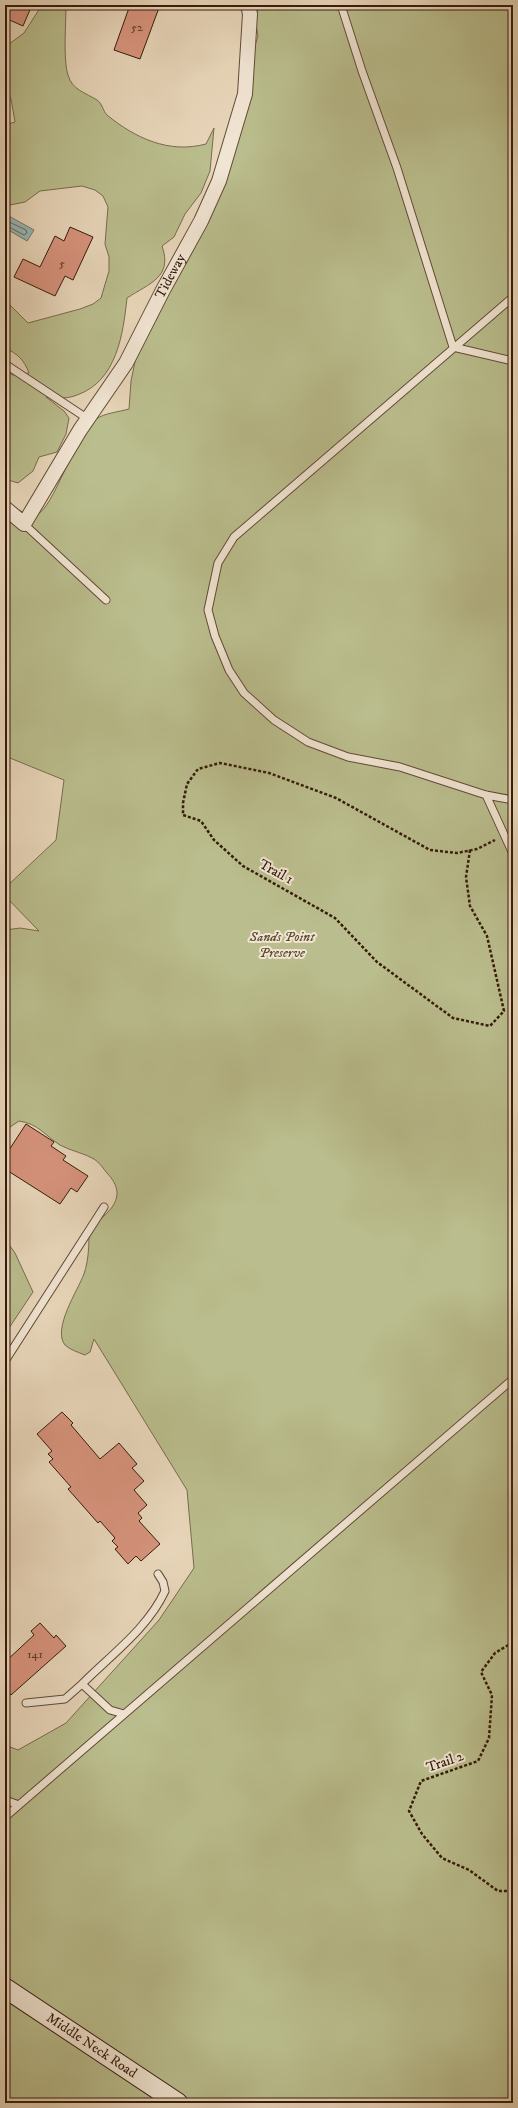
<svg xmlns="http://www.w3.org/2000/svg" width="518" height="2108" viewBox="0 0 518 2108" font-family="'IM FELL DW Pica',serif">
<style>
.green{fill:#babd8d;stroke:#786c4c}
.water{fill:#99b7b7;stroke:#717972}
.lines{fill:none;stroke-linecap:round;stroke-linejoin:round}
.shore{stroke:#686960;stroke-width:1}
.building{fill:#d7937d;stroke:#361b0a}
.service-casing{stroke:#624a36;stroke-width:9}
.minor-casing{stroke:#624a36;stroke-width:16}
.secondary-casing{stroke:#361b0a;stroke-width:21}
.path{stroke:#361b0a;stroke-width:2.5;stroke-dasharray:3 2;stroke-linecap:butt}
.service{stroke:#f0e4d2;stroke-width:7}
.minor{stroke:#f0e4d2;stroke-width:14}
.secondary{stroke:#f0e4d2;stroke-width:19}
.labels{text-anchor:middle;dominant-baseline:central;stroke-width:4;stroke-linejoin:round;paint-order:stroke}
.number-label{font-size:12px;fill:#5e3927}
.street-label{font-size:14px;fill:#361b0a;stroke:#f0e4d2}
.park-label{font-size:14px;font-style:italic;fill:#5e4c31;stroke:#f0e4d2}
</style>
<rect width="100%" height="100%" fill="#e8d6ba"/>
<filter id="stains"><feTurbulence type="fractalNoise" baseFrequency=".005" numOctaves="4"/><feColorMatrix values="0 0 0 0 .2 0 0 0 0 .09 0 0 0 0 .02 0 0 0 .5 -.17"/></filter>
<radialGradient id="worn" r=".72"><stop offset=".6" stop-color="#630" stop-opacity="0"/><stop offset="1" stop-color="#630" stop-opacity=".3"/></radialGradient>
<path class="green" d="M42 5H66C66 23 63 60 68 75 72 90 86 93 97 100 102 103 103 111 107 115 135 138 169 154 206 144L214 128 210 171 201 193 185 214 174 237 162 246C173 277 150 283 127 298 123 334 117 381 77 395 68 399 57 398 46 397L64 411 69 418 66 434 57 452 39 457 33 471 18 483 5 479V371L13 375 29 373C24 360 18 354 5 348V300L28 323 80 309 93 304 101 298 109 271V257L105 244 108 207 103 196 95 190 82 186 40 191 25 202 10 205 5 209V125L15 122 11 99 5 89V47L24 33Z
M259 5H513V2103H5V1798L7 1797 5 1795V1745L18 1750 66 1723 159 1620 194 1568 187 1490 94 1339 90 1352 85 1355C78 1352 70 1350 65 1345 52 1329 78 1290 84 1274 89 1259 89 1244 89 1228 109 1213 130 1197 107 1173 103 1168 99 1162 94 1159 84 1153 71 1151 60 1145 44 1135 39 1124 19 1121L10 1127 5 1134V930L20 928 39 931 5 896V888L56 840 64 780 5 756V499C14 506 24 517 37 514 53 510 75 434 96 419 105 413 118 412 129 409L131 381 138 347 193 248 258 36 255 18Z
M5 1239 15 1253 33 1292 5 1334Z"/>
<path class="water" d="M7 215 34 230 27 241 5 228V218Z"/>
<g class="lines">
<path class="shore" d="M5 220 26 230 27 233 24 235 5 225"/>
</g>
<path class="building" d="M7 5H32L23 26 5 18Z
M130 5H160L140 59 114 50Z
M70 227 93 237 73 280 65 276 55 296 14 277 23 259 40 267 55 236 64 241Z
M26 1124 54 1142 51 1146 66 1156 63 1160 88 1176 77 1192 71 1188 60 1204 5 1169V1147L9 1150Z
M62 1412 73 1423 71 1425 100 1459 119 1443 137 1464 132 1468 144 1481 134 1490 147 1505 138 1513 142 1518 139 1521 160 1544 141 1561 136 1556 128 1564 115 1549 118 1547 112 1541 115 1538 100 1521 98 1523 68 1489 71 1487 49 1462 53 1459 48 1454 52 1451 37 1434Z
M40 1623 54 1638 56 1635 66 1646 11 1695 5 1688V1662L34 1635 31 1631Z"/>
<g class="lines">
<g class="service-casing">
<path id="service" d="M341 5 362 71 397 168 453 347 513 361
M513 297 234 537 218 563 208 610 215 636 229 670 244 693 274 720 308 742 348 757 400 767 486 795 513 800
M5 364 88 419
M24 524 106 600
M486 795 513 854
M5 1361 104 1207
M26 1703 65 1699 82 1684
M124 1714 110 1710 82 1684C111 1655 148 1628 165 1591L163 1582 158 1574
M5 1800 19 1805
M5 1817 513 1379"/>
</g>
<g class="minor-casing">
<g id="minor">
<path id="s1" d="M5 508 24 524 80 430 126 363 163 290 201 221 219 181 245 94 250 14 248 5"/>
</g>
</g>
<g class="secondary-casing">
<g id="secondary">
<path id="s2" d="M5 1988 178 2103"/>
</g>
</g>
<path class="path" d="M470 850 466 877 470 906 487 936 504 1011 490 1026 453 1018 377 962 335 918 243 866 214 840 201 821 183 815V803L187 784 198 769 220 763 269 773 336 798 430 850 457 853 477 849 495 840
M513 1611 510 1644 495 1653 481 1672 492 1695 489 1738 478 1761 421 1781 409 1811 422 1834 442 1858 469 1870 498 1891H513"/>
<use href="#service" class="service"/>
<use href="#minor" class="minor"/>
<use href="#secondary" class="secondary"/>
</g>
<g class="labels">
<g class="number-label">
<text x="137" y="27">52</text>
<text x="62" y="263">5</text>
<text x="35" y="1654">141</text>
</g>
<g class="street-label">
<text stroke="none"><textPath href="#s1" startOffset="313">Tideway</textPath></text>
<text transform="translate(276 872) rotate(29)">Trail 1</text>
<text transform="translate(445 1762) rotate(-19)">Trail 2</text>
<text stroke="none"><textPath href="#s2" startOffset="104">Middle Neck Road</textPath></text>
</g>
<g class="park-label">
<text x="282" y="937">Sands Point<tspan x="282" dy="16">Preserve</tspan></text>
</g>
</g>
<rect width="518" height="2108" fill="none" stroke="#e8d6ba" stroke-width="20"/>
<rect x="6" y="6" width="506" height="2096" fill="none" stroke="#361b0a" stroke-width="2"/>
<rect x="10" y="10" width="498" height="2088" fill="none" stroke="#361b0a"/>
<rect width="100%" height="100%" filter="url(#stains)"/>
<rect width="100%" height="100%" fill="url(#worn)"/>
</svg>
